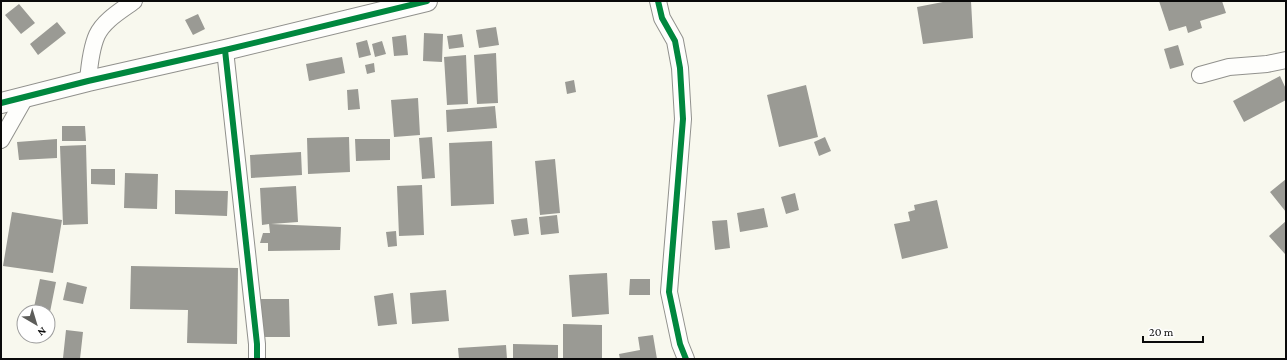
<svg xmlns="http://www.w3.org/2000/svg" width="1287" height="360" viewBox="0 0 1287 360" font-family="'Crimson Pro',serif">
<style>
.building{fill:#9a9a94}
.lines{fill:none;stroke-linecap:round;stroke-linejoin:round}
.minor-casing{stroke:#91918d;stroke-width:18}
.tertiary-casing{stroke:#91918d;stroke-width:22}
.minor{stroke:#fefefc;stroke-width:16}
.tertiary{stroke:#fefefc;stroke-width:20}
.cycleway-casing{stroke:#fff;stroke-width:8}
.cycleway{stroke:#00873e;stroke-width:6}
</style>
<rect width="100%" height="100%" fill="#f8f8ee"/>
<path class="building" d="M948 1H971L973 38 923 44 917 7Z
M1159 1H1222L1226 13 1200 21 1202 28 1188 33 1186 26 1169 31Z
M19 4 35 23 21 34 5 15Z
M198 14 205 29 193 35 185 20Z
M57 22 66 33 38 55 30 44Z
M496 27 499 45 479 48 476 30Z
M424 33 443 34 442 62 423 61Z
M462 34 464 47 449 49 447 36Z
M406 35 408 55 394 56 392 37Z
M367 40 371 55 359 58 356 43Z
M382 41 386 54 375 57 372 44Z
M1178 45 1184 65 1170 69 1164 49Z
M496 53 498 103 477 104 474 55Z
M466 55 468 104 447 105 444 57Z
M342 57 345 73 309 81 306 64Z
M374 63 375 72 367 74 365 65Z
M1280 76 1286 89V100L1244 122 1233 101Z
M574 80 576 92 567 94 565 82Z
M806 85 818 137 779 147 767 95Z
M358 89 360 109 348 110 347 90Z
M418 98 420 135 394 137 391 100Z
M495 106 497 128 447 132 446 110Z
M62 126H85L86 141H62Z
M349 137 350 172 308 174 307 138Z
M432 137 435 178 422 179 419 138Z
M825 137 831 151 819 156 814 142Z
M57 139V158L19 160 17 142Z
M355 139H390V160L356 161Z
M492 141 494 204 451 206 449 143Z
M86 145 88 224 63 225 60 146Z
M301 152 302 175 251 178 250 155Z
M555 159 560 213 540 215 535 161Z
M91 169H115V185L91 184Z
M125 173 158 174 157 209 124 208Z
M1286 179V212L1270 192Z
M422 185 424 235 399 236 397 186Z
M296 186 298 222 271 224 341 227 340 250 268 251V243H260L263 233H270L269 224 262 225 260 188Z
M175 190 228 191 227 216 175 214Z
M795 193 799 210 786 214 781 197Z
M937 200 948 248 902 259 894 224 910 221 908 212 915 210 914 205Z
M764 208 768 227 740 232 737 213Z
M12 212 62 220 53 273 3 266Z
M557 215 559 233 541 235 539 217Z
M527 218 529 234 514 236 511 220Z
M727 220 730 248 715 250 712 221Z
M1286 221V253L1285 254 1269 236Z
M396 231 397 246 388 247 386 232Z
M131 266 238 268 237 344 187 343 188 310 130 309Z
M607 273 609 314 572 317 569 275Z
M40 279 56 282 49 317 48 312H33Z
M630 279H650V295H629Z
M67 282 87 287 83 304 63 300Z
M446 290 449 321 412 324 410 293Z
M393 293 397 324 378 326 374 296Z
M261 299H289L290 337H262Z
M563 324 602 325V359H563Z
M66 330 83 332 80 359 63 358Z
M653 335 657 359H620L619 354 640 350 638 337Z
M513 344 558 345V359H513Z
M506 345 507 359H459L458 348Z"/>
<g class="lines">
<g class="minor-casing">
<path id="minor" d="M658 1 662 18 675 41 680 68 683 119 669 292 680 344 686 359
M225 50 257 344V359
M1200 75 1229 67 1267 64 1286 60
M88 81C89 69 92 46 97 35 104 20 122 10 134 1
M1 140 26 96"/>
</g>
<g class="tertiary-casing">
<path id="tertiary" d="M1 103 88 81 225 50 427 1"/>
</g>
<use href="#minor" class="minor"/>
<use href="#tertiary" class="tertiary"/>
<g class="cycleway-casing">
<path id="cycleway" d="M658 1 662 18 675 41 680 68 683 119 669 292 680 344 686 359
M225 50 257 344V359
M1 103 88 81 225 50 427 1"/>
</g>
<use href="#cycleway" class="cycleway"/>
</g>
<rect width="1287" height="360" fill="none" stroke="#0a0a0a" stroke-width="4"/>
<g transform="translate(36 324) rotate(142)"><circle r="19" fill="#ffffff" stroke="#9d9d9d"/>
<path d="M0-3L7 15L0 10L-7 15Z" fill="#5d5d5a"/>
<text y="-6" font-size="11" font-weight="bold" text-anchor="middle" fill="#0a0a0a">N</text>
</g>
<path d="M1143 336v6h60v-6" fill="none" stroke="#0a0a0a" stroke-width="2"/>
<text x="1149" y="336" font-size="12" fill="#0a0a0a" stroke="#ffffff" stroke-width="3" paint-order="stroke">20 m</text>
</svg>
